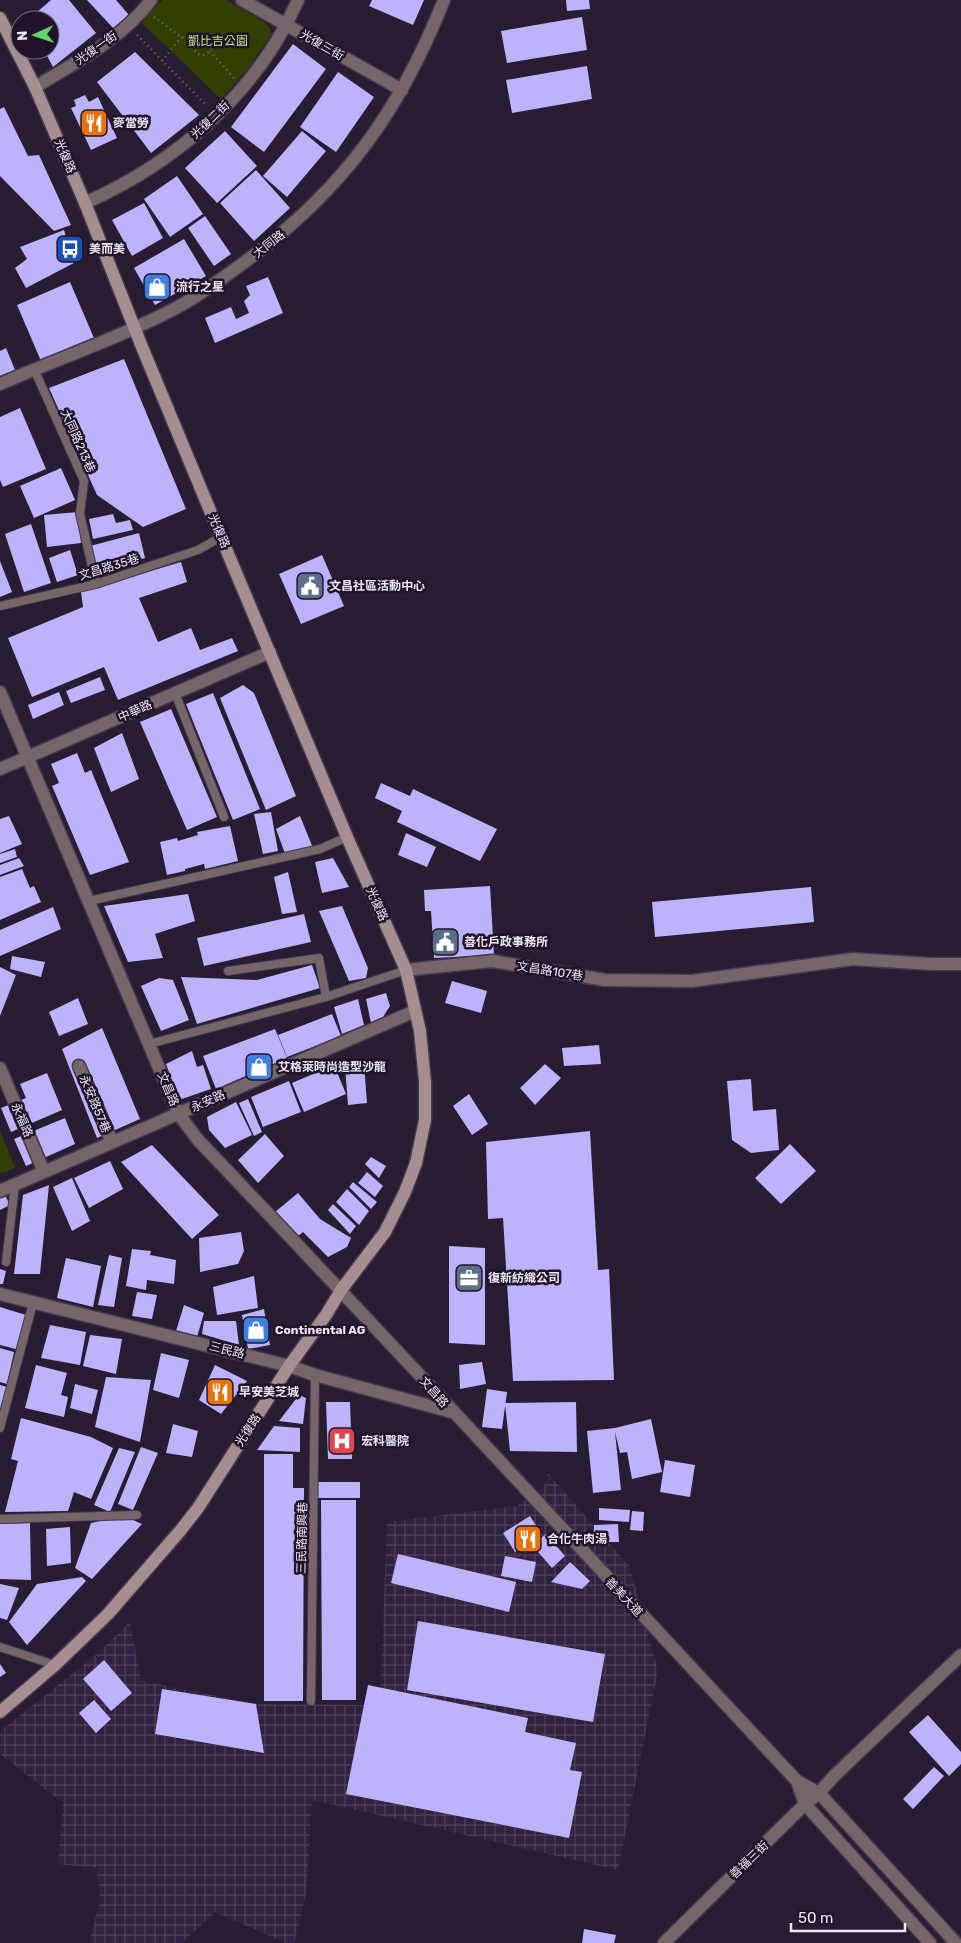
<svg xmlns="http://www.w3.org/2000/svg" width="961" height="1943" viewBox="0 0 961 1943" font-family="Rubik,'Noto Sans TC',sans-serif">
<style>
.industrial{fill:url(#industrial-grid)}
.green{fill:#314000}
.building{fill:#bdb2fc}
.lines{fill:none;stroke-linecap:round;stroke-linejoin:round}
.service-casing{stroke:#44394e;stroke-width:10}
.minor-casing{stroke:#44394e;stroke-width:15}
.tertiary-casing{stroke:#44394e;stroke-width:15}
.secondary-casing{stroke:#44394e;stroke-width:15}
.path{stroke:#72687b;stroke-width:2.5;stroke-dasharray:1 4;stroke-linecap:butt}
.service{stroke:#766669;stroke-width:8}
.minor{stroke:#766669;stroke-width:12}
.tertiary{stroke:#766669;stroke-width:12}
.secondary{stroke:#a58d90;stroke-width:12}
.labels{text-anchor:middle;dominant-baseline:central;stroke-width:5;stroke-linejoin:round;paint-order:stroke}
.park-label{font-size:12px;fill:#c4e27c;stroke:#1f1429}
.street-label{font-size:12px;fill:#eee6f6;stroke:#1f1429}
.poi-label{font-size:12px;font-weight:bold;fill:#eee6f6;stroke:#1f1429;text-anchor:start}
</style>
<defs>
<pattern id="industrial-grid" width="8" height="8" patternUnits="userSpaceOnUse" patternTransform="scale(1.25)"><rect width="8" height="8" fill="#31223f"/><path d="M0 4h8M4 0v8" fill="none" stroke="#4f425b"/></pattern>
</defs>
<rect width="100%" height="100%" fill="#281d33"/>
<path class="industrial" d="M548 1473 630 1567 658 1671 618 1870 312 1800 306 1894 294 1943H286L215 1912 182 1943H89L100 1901 97 1868 58 1864 63 1803 0 1754V1731L97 1654 130 1622 141 1681 256 1704 380 1705 387 1522 517 1506 544 1487Z"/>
<path class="green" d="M162 0H226L266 23 270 29 271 35 249 67 221 99 142 23Z
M0 1131 15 1168 0 1174Z"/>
<path class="building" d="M51 0H69L96 33 53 67 44 50H50V20H28Z
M87 0H116L129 15 114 29Z
M372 0H424L413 25 369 6Z
M566 0H589L590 9 567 11Z
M582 17 587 50 507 63 501 31Z
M293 44 326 69 264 152 231 127Z
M135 52 199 115 151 153 97 82Z
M587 66 592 99 512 113 506 80Z
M338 72 374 97 336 152 300 127Z
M85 95 89 102 98 97 117 138 91 150 71 108 76 106 74 100Z
M4 107 28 156 39 155 71 225 54 231 0 176V109Z
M225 131 257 166 217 203 185 168Z
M302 131 326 151 287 197 263 176Z
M256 170 290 208 254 241 220 203Z
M177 176 203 214 170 237 144 199Z
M144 203 163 238 132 256 112 220Z
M205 216 231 254 214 266 188 228Z
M64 230 74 263 26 288 15 268 27 259 20 247Z
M184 239 206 276 155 305 134 268Z
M268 277 283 313 215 343 205 318 231 307 236 319 249 313 244 301 250 295 246 286Z
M70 282 94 338 41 361 17 305Z
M6 348 15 370 0 376V351Z
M124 359 186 509 143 527 97 495 49 388Z
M20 408 46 469 3 487 0 480V417Z
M61 468 75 500 34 518 20 486Z
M78 512 81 543 47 547 44 515Z
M113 514 116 523 130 520 133 530 93 539 89 519Z
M31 524 51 583 24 592 5 534Z
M139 533 145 558 97 572 90 546Z
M70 550 78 575 57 582 49 558Z
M322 555 344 606 301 624 279 574Z
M0 561 12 592 0 597Z
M181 562 187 582 139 598 158 642 191 628 200 650 232 638 238 651 118 700 104 667 32 697 8 638 83 607 81 592Z
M100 677 105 690 71 703 66 691Z
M243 685 254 693 296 796 266 810 220 698Z
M59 692 64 705 33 719 28 705Z
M213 693 260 809 233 820 186 704Z
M171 709 217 817 187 830 140 722Z
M122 733 139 779 111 792 94 748Z
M77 753 85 773 91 770 129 862 90 875 52 786 59 783 51 764Z
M381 783 410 796 413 789 497 829 480 861 397 822 402 811 375 798Z
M271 812 278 851 263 854 254 814Z
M9 816 22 844 0 853V819Z
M300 816 313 848 287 859 276 829Z
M230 826 238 861 205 869 204 864 185 869V871L167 875 160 842 177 838 178 841 198 835 197 832Z
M406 833 436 847 427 867 398 855Z
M15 849 17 857 0 863V854Z
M19 858 24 866 0 875V865Z
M333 858 349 887 322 893 315 862Z
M22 869 30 888 34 886 41 902 0 920V877Z
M288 872 297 912 282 914 274 877Z
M490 886 494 955 434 958 431 911H425L424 890Z
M811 887 814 922 655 937 652 902Z
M188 894 195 921 155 934 163 958 128 962 104 906Z
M342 906 368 968 366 978 349 981 319 911Z
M53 907 61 929 0 956V930Z
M304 914 311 942 204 966 197 938Z
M12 956 45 962 41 977 10 969Z
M312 965 320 988 197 1024 181 977 257 980Z
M0 967 16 975 0 1016Z
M159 978 173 980 189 1020 161 1031 141 986Z
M452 981 487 991 481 1013 445 1003Z
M386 993 390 1006 383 1017 371 1023 366 999Z
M78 998 88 1024 59 1036 49 1012Z
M358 999 364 1025 342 1034 334 1007Z
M332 1014 341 1036 287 1057 278 1035Z
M102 1028 140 1119 97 1138 62 1049Z
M275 1029 287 1058 216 1089 203 1056Z
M599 1045 601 1064 564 1066 562 1048Z
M192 1051 197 1067 203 1065 211 1089 179 1100 166 1064Z
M364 1064 367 1103 348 1105 345 1066Z
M545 1064 561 1078 535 1105 520 1088Z
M334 1065 346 1094 304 1112 292 1083Z
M47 1073 62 1110 11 1132 1 1108 26 1098 20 1084Z
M751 1079 753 1111 776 1109 779 1150 751 1153 732 1140 727 1081Z
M289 1081 301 1112 263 1127 251 1097Z
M469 1094 488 1124 472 1135 453 1106Z
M248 1099 262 1132 254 1136 239 1103Z
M236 1102 252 1135 225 1148 209 1130 207 1117Z
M65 1118 75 1144 26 1166 14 1139Z
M590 1131 598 1270 609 1269 614 1380 513 1381 503 1218 488 1219 486 1142Z
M265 1134 284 1156 258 1183 238 1160Z
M790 1144 816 1171 781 1204 755 1178Z
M152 1145 219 1215 192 1239 121 1162Z
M371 1157 386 1166 379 1178 365 1164Z
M110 1161 123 1189 89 1208 74 1178Z
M367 1172 383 1186 375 1197 358 1183Z
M72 1178 90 1221 72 1231 53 1187Z
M353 1182 377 1202 371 1209 349 1187Z
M49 1185 40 1274H14L23 1195Z
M347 1189 369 1211 359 1225 336 1202Z
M298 1193 320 1219 351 1238 347 1247 328 1257 303 1232 297 1237 275 1212Z
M5 1195 10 1205 0 1210V1198Z
M333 1204 356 1226 350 1234 328 1210Z
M241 1232 244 1251 238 1264 200 1272 199 1238Z
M449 1246 485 1248V1345L449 1343Z
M132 1249 151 1251 150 1255 176 1260 174 1284 147 1280 146 1290 126 1286Z
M109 1255 122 1258 114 1307 98 1305Z
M66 1258 101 1266 93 1307 57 1298Z
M0 1269 6 1271 3 1284H0Z
M254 1276 258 1308 217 1315 213 1287Z
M137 1292 157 1295 152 1319 132 1316Z
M184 1305 204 1313 197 1337 176 1331Z
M0 1307 26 1315 16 1349 0 1345Z
M264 1309 270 1345 248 1349 242 1315Z
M204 1321H236L239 1345 202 1334Z
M50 1325 86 1332 80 1365 41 1358Z
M90 1335 122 1339 116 1374 83 1366Z
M0 1348 14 1352 7 1384 0 1382Z
M161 1353 189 1360 179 1398 153 1390Z
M482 1362 486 1384 460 1389 459 1365Z
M36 1365 67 1373 61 1395 68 1397 64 1417 25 1408Z
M215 1365 247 1381 221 1414 199 1400Z
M106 1377 151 1380 140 1442 95 1427Z
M75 1384 98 1390 92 1414 70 1408Z
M0 1385 7 1387 1 1410 0 1409Z
M487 1389 507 1392 502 1429 482 1427Z
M299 1395 306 1398 303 1424 279 1421Z
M326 1402H350L352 1459H328Z
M576 1402 577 1452 510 1451 505 1403Z
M21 1418 91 1437 113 1448 91 1499 74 1492 68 1511 5 1512 18 1461 11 1459Z
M651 1419 662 1472 632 1479 627 1452 620 1453 615 1432 621 1490 593 1493 587 1431 615 1428Z
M173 1424 198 1431 192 1457 166 1453Z
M274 1426 300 1428V1452L257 1450Z
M141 1447 158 1453 133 1510 118 1504Z
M119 1448 135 1452 110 1512 94 1505Z
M264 1454H293V1488H304L303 1701H264Z
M665 1460 695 1465 690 1497 660 1492Z
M315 1482H360V1498H315Z
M321 1500H356V1700H322Z
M599 1508 630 1510 629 1522 599 1520Z
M632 1511 644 1512 643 1531 630 1530Z
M124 1516 142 1524 92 1579 75 1568 91 1523Z
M530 1516 542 1535 515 1552 503 1533Z
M30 1523 31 1580 0 1579V1524Z
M618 1524 619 1542H594V1525Z
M70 1527 71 1563 47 1566 46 1529Z
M546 1534 565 1556 552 1568 532 1545Z
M398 1554 516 1582 509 1612 391 1583Z
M505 1556 536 1562 532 1582 501 1576Z
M570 1562 590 1581 582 1589 551 1582Z
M82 1577 86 1581 27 1645 9 1622 37 1584Z
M0 1584 19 1588 7 1620 0 1618Z
M418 1621 605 1654 593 1722 407 1690Z
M104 1660 132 1693 111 1711 83 1679Z
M0 1664 6 1673 0 1677Z
M368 1685 528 1718 525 1732 576 1743 570 1770 582 1772 569 1838 346 1794Z
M162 1689 256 1704 264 1753 155 1734Z
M94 1700 111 1719 96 1733 79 1713Z
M928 1715 961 1752V1764L949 1776 909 1732Z
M934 1767 944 1776 913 1809 903 1799Z
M584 1929 616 1935 614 1943H582Z"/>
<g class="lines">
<g class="service-casing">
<path id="service" d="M34 369 84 481 80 514 96 584
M0 606 96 584 198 550 221 537
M175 693 224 817
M89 901 320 849 347 837
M228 971 319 958 326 997
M149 1044 326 997 406 970
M6 1262 15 1185
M0 1428 33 1303
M0 1519 137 1515
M0 1647 55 1665
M311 1701 315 1375"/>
</g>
<g class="minor-casing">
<path id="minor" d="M242 0 402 90
M35 87C75 63 123 38 151 0
M85 203C177 162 257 93 298 0
M0 384C57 359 119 338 174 309 199 296 223 278 246 261 343 190 400 111 444 0
M0 692 178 1113 198 1140C400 1351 597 1567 797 1781L819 1793 956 1943
M0 769 270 652
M79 1066 112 1142
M0 1068 44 1172
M0 1191 415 1011
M0 1294 289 1366 315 1375 452 1412
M797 1781 805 1804 930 1943
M664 1943 805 1804 819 1793 834 1776 961 1655"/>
</g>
<g class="tertiary-casing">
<path id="tertiary" d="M406 970 492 961 605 980 692 981 853 959 931 964H961"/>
</g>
<g class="secondary-casing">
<path id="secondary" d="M0 18 35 87 85 203 142 347 221 537 347 837 406 970 420 1031 425 1082V1120L416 1163 405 1192 385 1232 341 1290 326 1315 289 1366 198 1508 180 1531 108 1614 55 1665 0 1712"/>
</g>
<path class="path" d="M154 17 181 37 196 39
M137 35 207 106
M193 46a9 9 0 1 1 18 0a9 9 0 1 1-18 0Z
M210 51 234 78
M162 61 181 37"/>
<use href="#service" class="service"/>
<use href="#minor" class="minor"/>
<use href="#tertiary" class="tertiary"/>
<use href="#secondary" class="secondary"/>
</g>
<defs>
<g id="restaurant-square" transform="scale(1.4375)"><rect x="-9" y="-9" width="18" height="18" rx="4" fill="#e8710a" stroke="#1f1429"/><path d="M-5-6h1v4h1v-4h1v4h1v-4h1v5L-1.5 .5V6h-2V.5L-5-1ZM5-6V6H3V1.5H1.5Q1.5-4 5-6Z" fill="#fff"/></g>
<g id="bus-square" transform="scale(1.4375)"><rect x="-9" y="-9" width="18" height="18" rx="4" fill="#1a4fb4" stroke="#1f1429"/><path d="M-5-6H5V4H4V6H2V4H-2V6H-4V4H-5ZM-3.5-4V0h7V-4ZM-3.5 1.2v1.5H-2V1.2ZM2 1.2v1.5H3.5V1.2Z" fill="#fff"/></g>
<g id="shop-square" transform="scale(1.4375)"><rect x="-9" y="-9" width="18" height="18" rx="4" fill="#3f7fe0" stroke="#1f1429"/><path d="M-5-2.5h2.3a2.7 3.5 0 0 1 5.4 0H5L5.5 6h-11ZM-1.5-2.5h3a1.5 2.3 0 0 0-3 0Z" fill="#fff"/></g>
<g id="civic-square" transform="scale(1.4375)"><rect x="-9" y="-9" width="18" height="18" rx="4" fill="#5c6f8a" stroke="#1f1429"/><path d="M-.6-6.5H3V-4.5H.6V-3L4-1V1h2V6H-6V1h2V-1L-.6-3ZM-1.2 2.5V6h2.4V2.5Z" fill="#fff"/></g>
<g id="office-square" transform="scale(1.4375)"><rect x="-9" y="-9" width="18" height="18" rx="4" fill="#5c6f8a" stroke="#1f1429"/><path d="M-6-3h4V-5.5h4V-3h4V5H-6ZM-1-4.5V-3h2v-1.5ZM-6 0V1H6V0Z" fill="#fff"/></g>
<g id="hospital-square" transform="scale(1.4375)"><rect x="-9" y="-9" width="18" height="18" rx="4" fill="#e0444e" stroke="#1f1429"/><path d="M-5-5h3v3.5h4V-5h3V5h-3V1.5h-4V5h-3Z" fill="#fff"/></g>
</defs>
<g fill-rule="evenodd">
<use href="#restaurant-square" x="94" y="123"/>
<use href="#bus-square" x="70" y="249"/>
<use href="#shop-square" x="157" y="287"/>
<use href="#civic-square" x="310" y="586"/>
<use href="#civic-square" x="445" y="942"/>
<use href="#shop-square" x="259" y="1067"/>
<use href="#office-square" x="469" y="1278"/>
<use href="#shop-square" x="256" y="1330"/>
<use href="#restaurant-square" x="220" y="1392"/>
<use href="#hospital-square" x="342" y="1441"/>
<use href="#restaurant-square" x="528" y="1539"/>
</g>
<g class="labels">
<g class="park-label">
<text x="218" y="41">凱比吉公園</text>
</g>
<g class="street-label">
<text transform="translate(322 45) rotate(30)">光復三街</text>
<text transform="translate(96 48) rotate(-35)">光復一街</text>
<text transform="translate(210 120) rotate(-44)">光復二街</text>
<text transform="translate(65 156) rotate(67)">光復路</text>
<text transform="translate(269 244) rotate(-38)">大同路</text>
<text transform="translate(78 441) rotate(66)">大同路213巷</text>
<text transform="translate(219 531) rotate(67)">光復路</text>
<text transform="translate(109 567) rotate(-17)">文昌路35巷</text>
<text transform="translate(135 711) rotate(-24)">中華路</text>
<text transform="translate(377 904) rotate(66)">光復路</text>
<text transform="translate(550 971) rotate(9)">文昌路107巷</text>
<text transform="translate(168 1089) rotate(67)">文昌路</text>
<text transform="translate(208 1101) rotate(-24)">永安路</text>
<text transform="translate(95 1104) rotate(67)">永安路57巷</text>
<text transform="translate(22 1120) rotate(67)">永福路</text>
<text transform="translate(227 1350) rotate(14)">三民路</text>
<text transform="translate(434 1392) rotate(48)">文昌路</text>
<text transform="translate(248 1430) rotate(-57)">光復路</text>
<text transform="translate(302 1538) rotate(-89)">三民路南興巷</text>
<text transform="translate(624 1597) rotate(47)">善美大道</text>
<text transform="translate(749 1860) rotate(-44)">善福三街</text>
</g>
<g class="poi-label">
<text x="113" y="123">麥當勞</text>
<text x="89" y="249">美而美</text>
<text x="176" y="287">流行之星</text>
<text x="329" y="586">文昌社區活動中心</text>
<text x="464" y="942">善化戶政事務所</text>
<text x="278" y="1067">艾格萊時尚造型沙龍</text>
<text x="488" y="1278">復新紡織公司</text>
<text x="275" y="1330">Continental AG</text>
<text x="239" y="1392">早安美芝城</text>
<text x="361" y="1441">宏科醫院</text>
<text x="547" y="1539">合化牛肉湯</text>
</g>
</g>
<g transform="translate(35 35) rotate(267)"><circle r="24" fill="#1f1429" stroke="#72687b"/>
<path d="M0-4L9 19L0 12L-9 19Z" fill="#62d469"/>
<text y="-8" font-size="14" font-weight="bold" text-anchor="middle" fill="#eee6f6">N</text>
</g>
<path d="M791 1923v8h114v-8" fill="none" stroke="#eee6f6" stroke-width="2.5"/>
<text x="798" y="1923" font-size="15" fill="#eee6f6" stroke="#1f1429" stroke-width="4" paint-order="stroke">50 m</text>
</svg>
